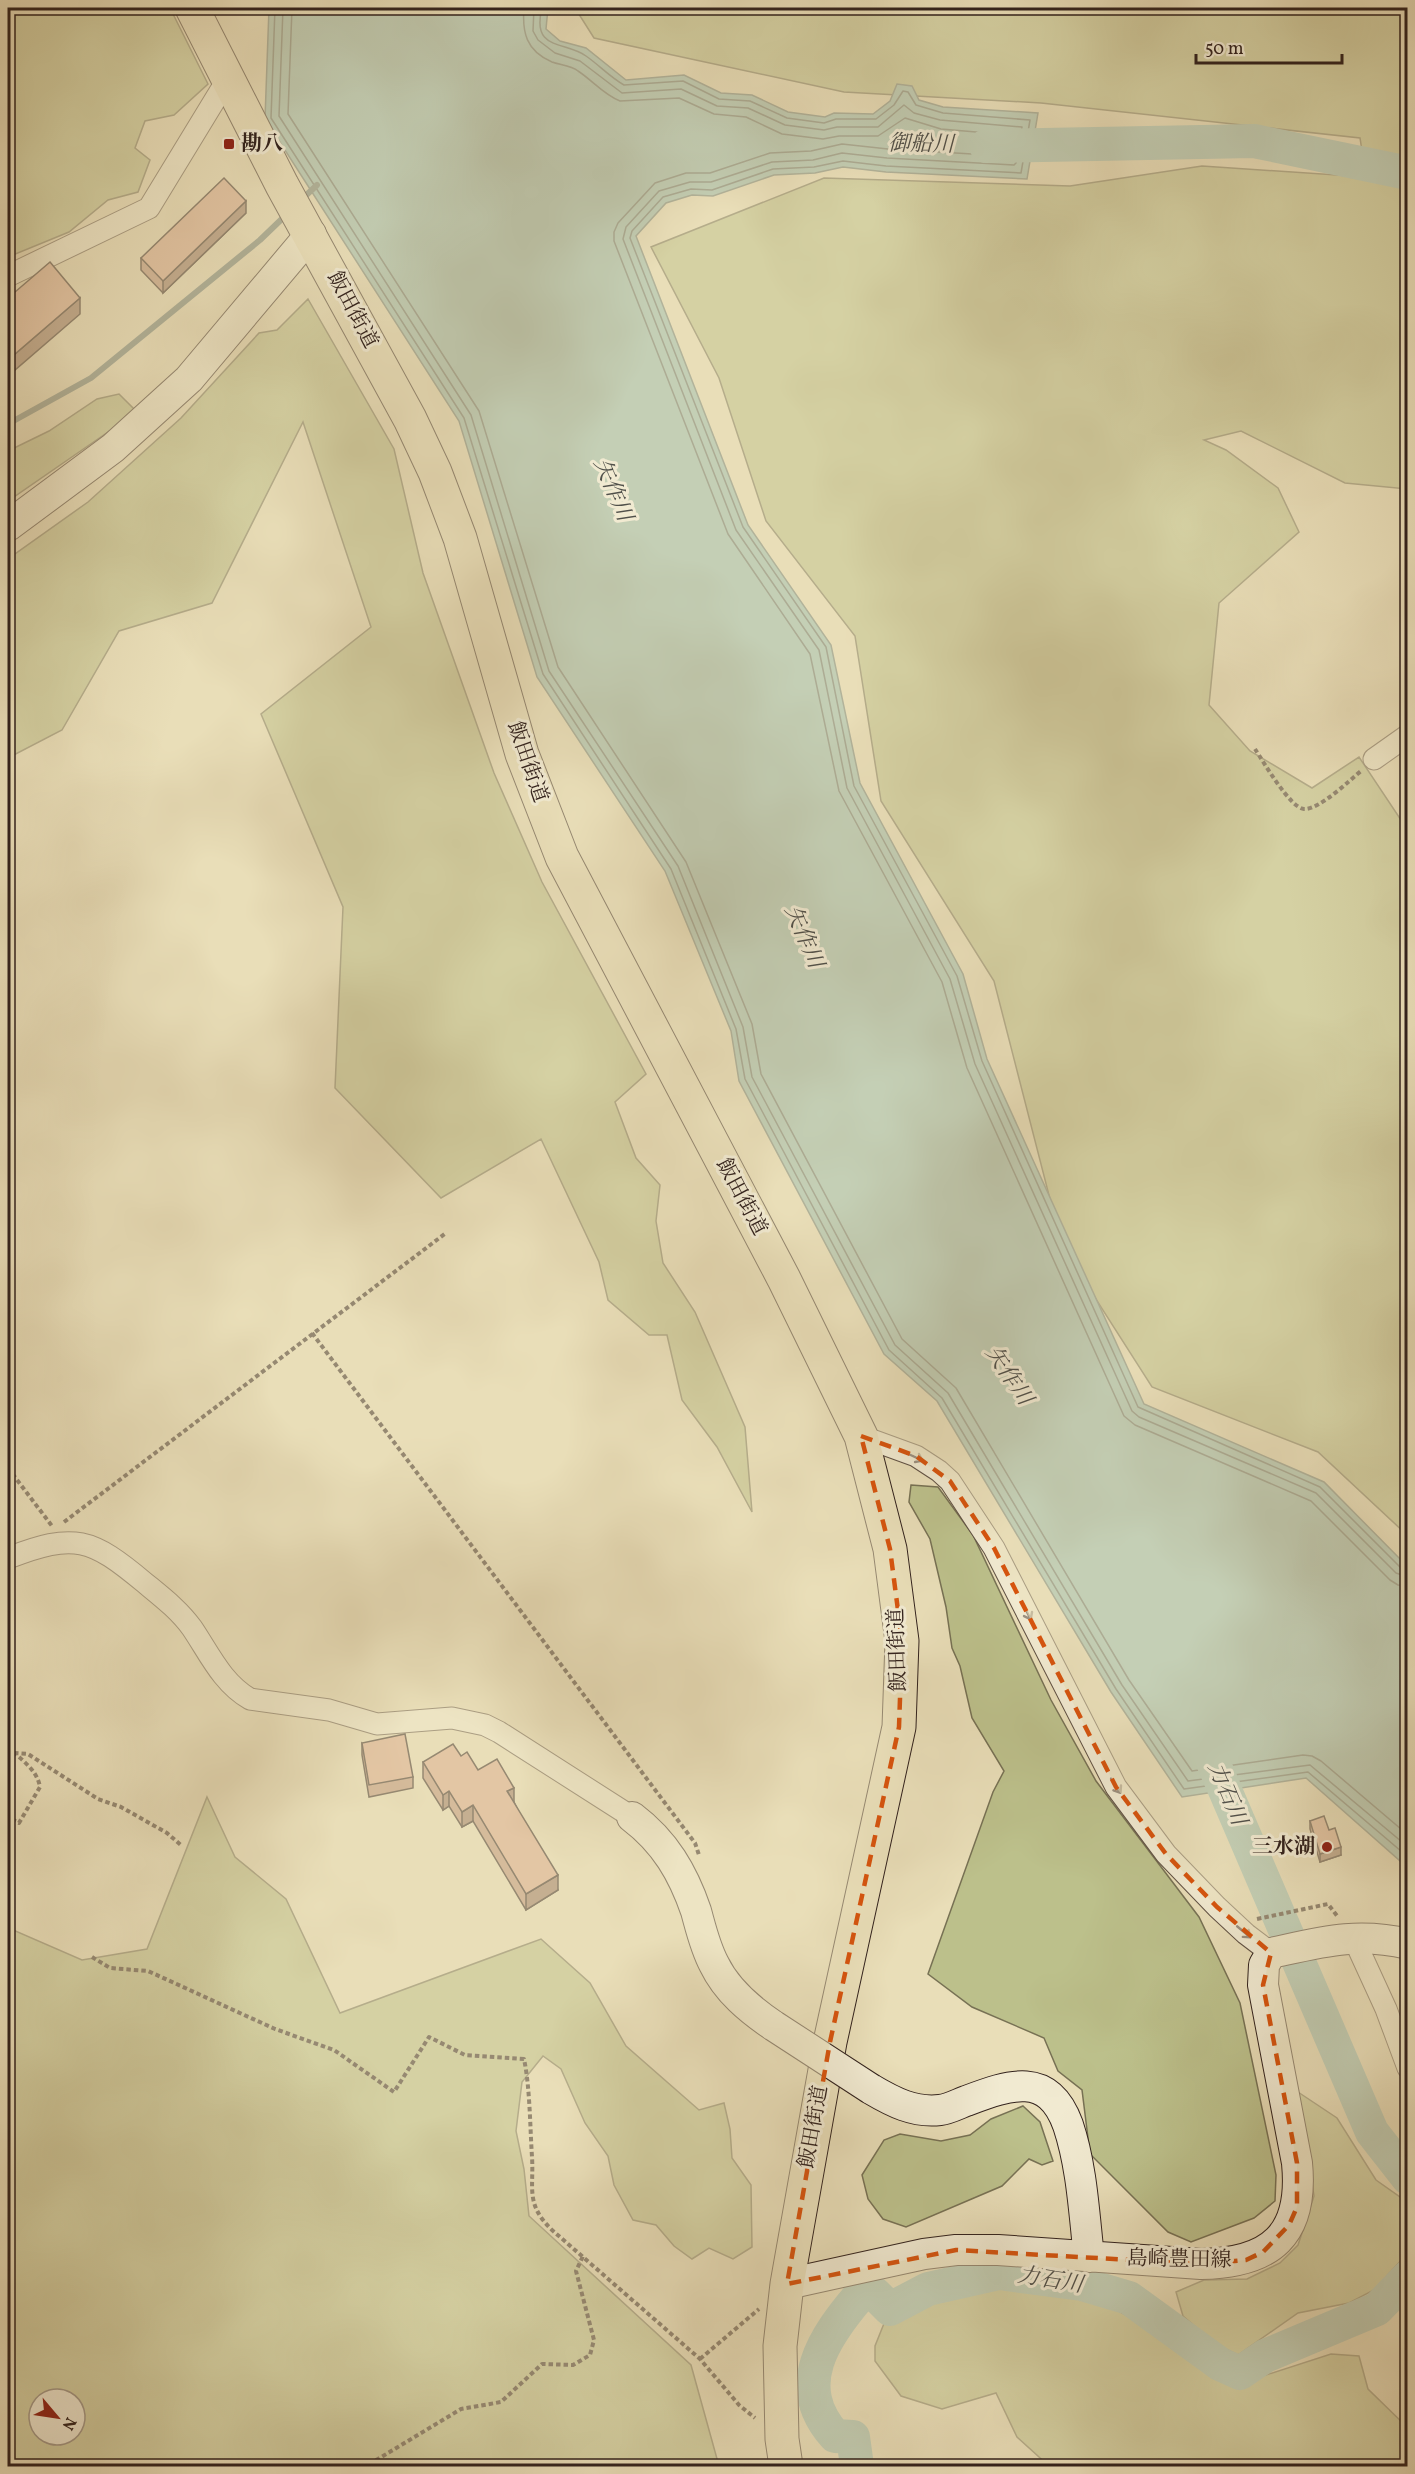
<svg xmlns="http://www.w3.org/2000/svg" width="1415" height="2474" viewBox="0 0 1415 2474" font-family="Vollkorn,'Noto Serif JP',serif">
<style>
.green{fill:#bcc08b;stroke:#777154;stroke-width:1.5;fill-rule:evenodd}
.water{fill:#97bcb2;stroke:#6f7e76;stroke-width:1.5}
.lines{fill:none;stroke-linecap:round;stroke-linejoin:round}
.shore{stroke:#646f68;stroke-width:1.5}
.stream{stroke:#6f7e76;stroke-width:6}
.river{stroke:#97bcb2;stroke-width:34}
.street-casing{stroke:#605144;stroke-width:23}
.secondary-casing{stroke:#32221d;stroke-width:32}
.highway-casing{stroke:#32221d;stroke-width:35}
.path{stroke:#32221d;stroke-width:4;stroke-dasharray:4.5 3;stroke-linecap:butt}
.street{stroke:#f1ead1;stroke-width:21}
.secondary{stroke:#f1ead1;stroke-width:30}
.highway{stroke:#e9deb8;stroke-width:33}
.secondary-bridge-casing{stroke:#32221d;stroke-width:32;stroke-linecap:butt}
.secondary-bridge{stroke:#f1ead1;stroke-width:30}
.wall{fill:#bd9178;stroke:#32221d;stroke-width:1.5}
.shaded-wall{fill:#9a7662;stroke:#32221d;stroke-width:1.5}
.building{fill:#dca98c;stroke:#32221d;stroke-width:1.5}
.oneway{stroke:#9b9080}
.marked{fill:none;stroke:#d6540e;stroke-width:4.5;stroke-dasharray:12 8;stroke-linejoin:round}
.poi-dot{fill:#8f2418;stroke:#f1ead1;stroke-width:2}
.labels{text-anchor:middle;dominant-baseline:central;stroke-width:6;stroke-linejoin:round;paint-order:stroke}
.poi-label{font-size:21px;font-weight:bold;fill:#32221d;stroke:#f1ead1;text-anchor:start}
.street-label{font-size:21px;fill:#32221d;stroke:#f1ead1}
.water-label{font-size:22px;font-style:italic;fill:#50504a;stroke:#f1ead1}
</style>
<rect width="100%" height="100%" fill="#e9deb8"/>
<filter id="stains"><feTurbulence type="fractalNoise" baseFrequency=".00333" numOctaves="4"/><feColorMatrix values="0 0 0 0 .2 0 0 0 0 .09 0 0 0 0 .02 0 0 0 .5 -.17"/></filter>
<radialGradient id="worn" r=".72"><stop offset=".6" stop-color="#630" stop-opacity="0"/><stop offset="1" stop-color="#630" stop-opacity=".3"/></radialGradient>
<path class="green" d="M8 8H170L208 84 174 115 145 121 135 148 150 160 138 192 108 200 69 232 8 257V83L9 81Z
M575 8H1407V489L1345 483 1241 431 1204 440 1226 450 1278 488 1299 532 1219 603 1209 705 1250 751 1312 788 1359 757 1407 829V1535L1318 1452 1152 1387 1062 1246 994 981 881 801 855 636 766 521 719 378 651 247 824 178 1070 186 1202 166 1366 177 1360 138 1041 103 844 92 594 38Z
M308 299 394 449 423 573 494 773 542 882 646 1074 615 1102 636 1158 660 1185 656 1221 663 1263 695 1312 745 1427 752 1512 717 1447 682 1400 667 1335H649L608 1300 599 1262 541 1139 441 1198 335 1088 343 907 261 714 371 627 303 422 212 603 119 631 62 730 8 758V559L88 502 181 418 259 333 277 330Z
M119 394 137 412 8 501V451L49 431 97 399Z
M911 1485 938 1487 973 1535 1051 1700 1096 1781 1199 1917 1240 2003 1276 2175 1275 2201 1254 2218 1191 2242 1168 2232 1090 2154 1082 2090 1058 2071 1044 2038 972 2007 928 1974 993 1792 1004 1771 972 1718 960 1666 952 1648 946 1607 930 1539 909 1502Z
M207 1797 235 1857 286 1899 340 2013 541 1939 590 1983 626 2046 699 2110 724 2103 730 2129 732 2158 751 2185 752 2247 733 2259 709 2248 692 2259 674 2246 656 2225 633 2220 614 2185 608 2156 585 2123 561 2069 543 2056 522 2082 516 2131 524 2169 529 2216 691 2365 719 2466H8V1913L13 1930 82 1960 147 1949ZM39 2399H75V2435H39Z
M1298 2092 1337 2118 1376 2180 1407 2202V2254L1374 2290 1349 2303 1298 2313 1238 2355 1215 2344 1183 2316 1176 2292 1204 2280 1247 2279 1280 2263 1298 2245 1314 2196Z
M1023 2106 1040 2122 1053 2161 1042 2165 1029 2159 1002 2186 906 2227 883 2219 868 2199 862 2175 884 2140 900 2134 941 2141 970 2135 991 2119Z
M1002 2287 1065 2291 1115 2309 1161 2334 1213 2375 1238 2384 1331 2354 1359 2356 1368 2389 1407 2427V2466H1334L1332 2465 1310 2464 1307 2466H1049L1017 2437 996 2393 942 2409 901 2396 875 2361V2346L885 2321C898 2316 910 2307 923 2302 948 2293 976 2291 1002 2287Z"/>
<path class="water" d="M269 8H548L546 29 560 41 586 48 626 80 684 75 721 93 752 95 788 112 825 117 834 113 873 114 890 101 897 84 912 86 919 100 943 107 1038 113 1027 179 886 172 843 167 815 173 774 175 713 196 692 195 666 203 636 236 748 525 831 645 860 783 963 974 987 1059 1144 1404 1324 1482 1407 1566V1867L1306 1778 1182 1797 1111 1692 937 1401 884 1354 739 1081 731 1031 665 871 537 677 459 421 265 119Z"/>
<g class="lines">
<path class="shore" d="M275 8 271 118 464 418 543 674 671 869 736 1029 745 1079 889 1350 942 1398 1116 1689 1184 1789 1308 1772 1408 1857
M283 8 279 116 471 415 549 671 678 866 743 1027 752 1077 895 1345 948 1393 1122 1685 1188 1781 1310 1765 1408 1847
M292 8 288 114 479 411 558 667 686 862 752 1024 761 1074 902 1339 956 1388 1129 1680 1192 1771 1303 1755 1312 1756 1321 1761 1408 1835
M524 8C522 32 526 51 552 62 560 65 571 65 578 71 592 80 604 95 620 101L679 98 714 114 746 117 782 134 823 139 839 136H878L905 118 941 129 1011 135 1009 153 1006 156 888 149 842 144 811 151 770 153 710 173H686L655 183 618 223 614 232V241L728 534 810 654 839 791 942 982 967 1068 1124 1416 1135 1425 1311 1501 1390 1580 1398 1585 1408 1586
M534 8 533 31 538 40 555 53 580 61 622 93 681 89 717 106 748 108 785 125 824 130 837 127H878L904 105 914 113 940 120 1022 127 1016 163 1014 165 887 158 842 153 813 160 772 162 711 182H690L659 191 626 227 623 239 736 530 819 650 847 788 950 979 975 1064 1132 1411 1139 1417 1316 1493 1396 1573 1408 1577
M542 8C531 51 565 41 586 56 599 65 610 77 624 85L683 81 719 99 750 101 787 118 824 123 836 119H876L894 105 903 91 908 92 916 105 943 113 1030 120 1021 173 886 166 843 161 814 167 773 169 712 190 691 189 663 197 632 231 630 238 743 527 826 647 854 786 957 976 982 1061 1138 1407 1320 1487 1401 1568 1408 1570"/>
<path class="stream" d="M300 201 317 185
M8 424 91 378 260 240 287 214"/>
<path class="river" d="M986 146 1254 141 1408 173
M1206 1746 1372 2132 1408 2178
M857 2466 853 2437 835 2436C790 2386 824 2337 860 2295L875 2294 890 2309 928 2289 999 2273 1082 2284 1129 2298 1220 2364 1240 2373 1265 2356 1377 2309 1408 2277"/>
<g class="street-casing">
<path id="street" d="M8 276 149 208 227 80
M1374 759 1408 735
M861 1436 916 1456 939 1471 950 1481 994 1548 1116 1787 1166 1854 1217 1907 1246 1934 1271 1953
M8 1558C75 1532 91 1538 145 1583 162 1597 179 1610 192 1628 209 1653 222 1683 250 1699L329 1710 377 1724 452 1718 485 1725 499 1732 632 1817
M1353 1937 1386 2009 1408 2068"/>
</g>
<g class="secondary-casing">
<path id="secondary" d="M8 526 113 448 189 379 311 234
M632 1817C665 1842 683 1873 696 1911 701 1929 705 1947 714 1964 727 1991 750 2010 774 2026
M871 2089C893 2102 914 2113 940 2110 949 2109 958 2104 966 2101 1009 2085 1048 2070 1068 2125 1082 2167 1084 2213 1089 2257
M787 2284 924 2254 956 2250H998L1201 2264C1271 2263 1304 2235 1297 2163L1263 1985 1264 1965 1271 1953C1322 1942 1356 1932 1408 1944"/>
</g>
<g class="highway-casing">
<path id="highway" d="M192 8 282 185 410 419 435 472 460 538 522 754 562 857 784 1279 861 1436 890 1549 902 1641 899 1727 830 2042 787 2284 780 2346 782 2439 786 2466"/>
</g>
<path class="path" d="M1255 749C1263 761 1290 808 1304 809 1319 810 1350 780 1361 771
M312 1333 695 1843 699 1855
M8 1468 52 1526
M64 1522 446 1233
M8 1747C20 1759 37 1769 40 1787L19 1823 8 1817
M14 1753 28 1754 98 1799 121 1807 167 1833 182 1846
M1257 1919 1328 1904 1338 1917
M92 1957 110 1968 148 1971 275 2029 334 2050 394 2092 429 2037 465 2055 524 2059C530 2087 530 2127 532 2157 534 2188 525 2204 552 2230L700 2359 739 2405 755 2418
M700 2359 759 2309
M362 2466 373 2462 461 2409 501 2402 542 2364 573 2365 590 2355 594 2340 576 2271 583 2256"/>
<use href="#street" class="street"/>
<use href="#secondary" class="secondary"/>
<use href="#highway" class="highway"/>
<g class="secondary-bridge-casing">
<path id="secondary-bridge" d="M774 2026 871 2089"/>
</g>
<use href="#secondary-bridge" class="secondary-bridge"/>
</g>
<path class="wall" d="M246 213 163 293 141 270V258Z
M362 1743 413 1777V1788L369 1797 362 1755Z
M461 1756 514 1802 558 1890 526 1910 473 1821 462 1827 449 1806 443 1810 423 1778V1762Z
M1310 1821 1329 1830 1341 1855 1320 1862 1310 1829Z"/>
<path class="shaded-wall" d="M246 201V213L163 293V281Z
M80 298V314L8 376V360Z
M514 1788V1803L507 1791Z
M449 1791V1806L443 1810V1795Z
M473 1805V1821L462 1827V1812Z
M1341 1847V1855L1320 1862V1854Z
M558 1875V1890L526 1910V1894Z"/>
<path class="building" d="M224 178 246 201 163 281 141 258Z
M50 262 80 298 8 360V298Z
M405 1734 413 1777 369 1785 362 1743Z
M453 1744 461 1756 467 1752 478 1770 497 1759 514 1788 507 1791 558 1875 526 1894 473 1805 462 1812 449 1791 443 1795 423 1762Z
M1324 1816 1329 1830 1335 1828 1341 1847 1320 1854 1310 1821Z"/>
<defs><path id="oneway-shaft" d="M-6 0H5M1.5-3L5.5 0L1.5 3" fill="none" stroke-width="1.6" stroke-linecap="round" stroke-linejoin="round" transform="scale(1.5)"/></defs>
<g class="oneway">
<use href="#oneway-shaft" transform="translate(915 1457) rotate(26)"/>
<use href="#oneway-shaft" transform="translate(1027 1612) rotate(63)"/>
<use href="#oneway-shaft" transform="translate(1116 1786) rotate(57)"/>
<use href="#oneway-shaft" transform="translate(1244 1932) rotate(40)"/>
</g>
<path d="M0 0H1415V2474H0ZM861 1436 916 1456 950 1481 994 1548 1116 1787 1166 1854 1217 1907 1271 1953 1263 1985 1297 2163V2207L1289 2225 1263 2252 1246 2260 1201 2264 956 2250 787 2284 830 2042 899 1727 902 1641 890 1549Z" fill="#e9deb8" fill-opacity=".55" fill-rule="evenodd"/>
<path class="marked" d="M861 1436 916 1456 950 1481 994 1548 1116 1787 1166 1854 1217 1907 1271 1953 1263 1985 1297 2163V2207L1289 2225 1263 2252 1246 2260 1201 2264 956 2250 787 2284 830 2042 899 1727 902 1641 890 1549Z"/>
<g class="poi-dot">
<rect x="223" y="138" width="12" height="12" rx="3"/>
<circle cx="1327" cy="1847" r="6"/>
</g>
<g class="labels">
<g class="poi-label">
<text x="241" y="144">勘八</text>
<text x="1315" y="1847" text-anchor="end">三水湖</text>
</g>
<g class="street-label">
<text transform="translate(352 310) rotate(62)">飯田街道</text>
<text transform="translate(527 762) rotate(71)">飯田街道</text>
<text transform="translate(741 1197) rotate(62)">飯田街道</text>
<text transform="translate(898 1650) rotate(-92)">飯田街道</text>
<text transform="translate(814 2127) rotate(-80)">飯田街道</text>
<text transform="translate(1179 2260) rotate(1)">島崎豊田線</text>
</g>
<g class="water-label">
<text transform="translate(921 145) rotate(1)">御船川</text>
<text transform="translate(612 490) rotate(67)">矢作川</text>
<text transform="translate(803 937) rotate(67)">矢作川</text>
<text transform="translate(1008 1376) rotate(56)">矢作川</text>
<text transform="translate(1226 1794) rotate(67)">力石川</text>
<text transform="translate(1050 2281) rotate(9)">力石川</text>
</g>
</g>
<rect width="1415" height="2474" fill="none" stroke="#e9deb8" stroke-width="30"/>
<rect x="9" y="9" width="1397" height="2456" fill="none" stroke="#32221d" stroke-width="3"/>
<rect x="15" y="15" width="1385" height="2444" fill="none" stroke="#32221d" stroke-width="1.5"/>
<g transform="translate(57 2417) rotate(119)"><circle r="28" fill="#f1ead1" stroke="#a59a89" stroke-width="1.5"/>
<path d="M0-4.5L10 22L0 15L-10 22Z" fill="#8f2418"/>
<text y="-9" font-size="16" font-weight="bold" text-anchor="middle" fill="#32221d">N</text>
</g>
<path d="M1196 54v9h146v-9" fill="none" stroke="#32221d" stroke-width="3"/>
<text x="1205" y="54" font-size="18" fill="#32221d" stroke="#f1ead1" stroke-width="4.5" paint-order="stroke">50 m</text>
<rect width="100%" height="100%" filter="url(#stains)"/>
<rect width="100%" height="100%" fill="url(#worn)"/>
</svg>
